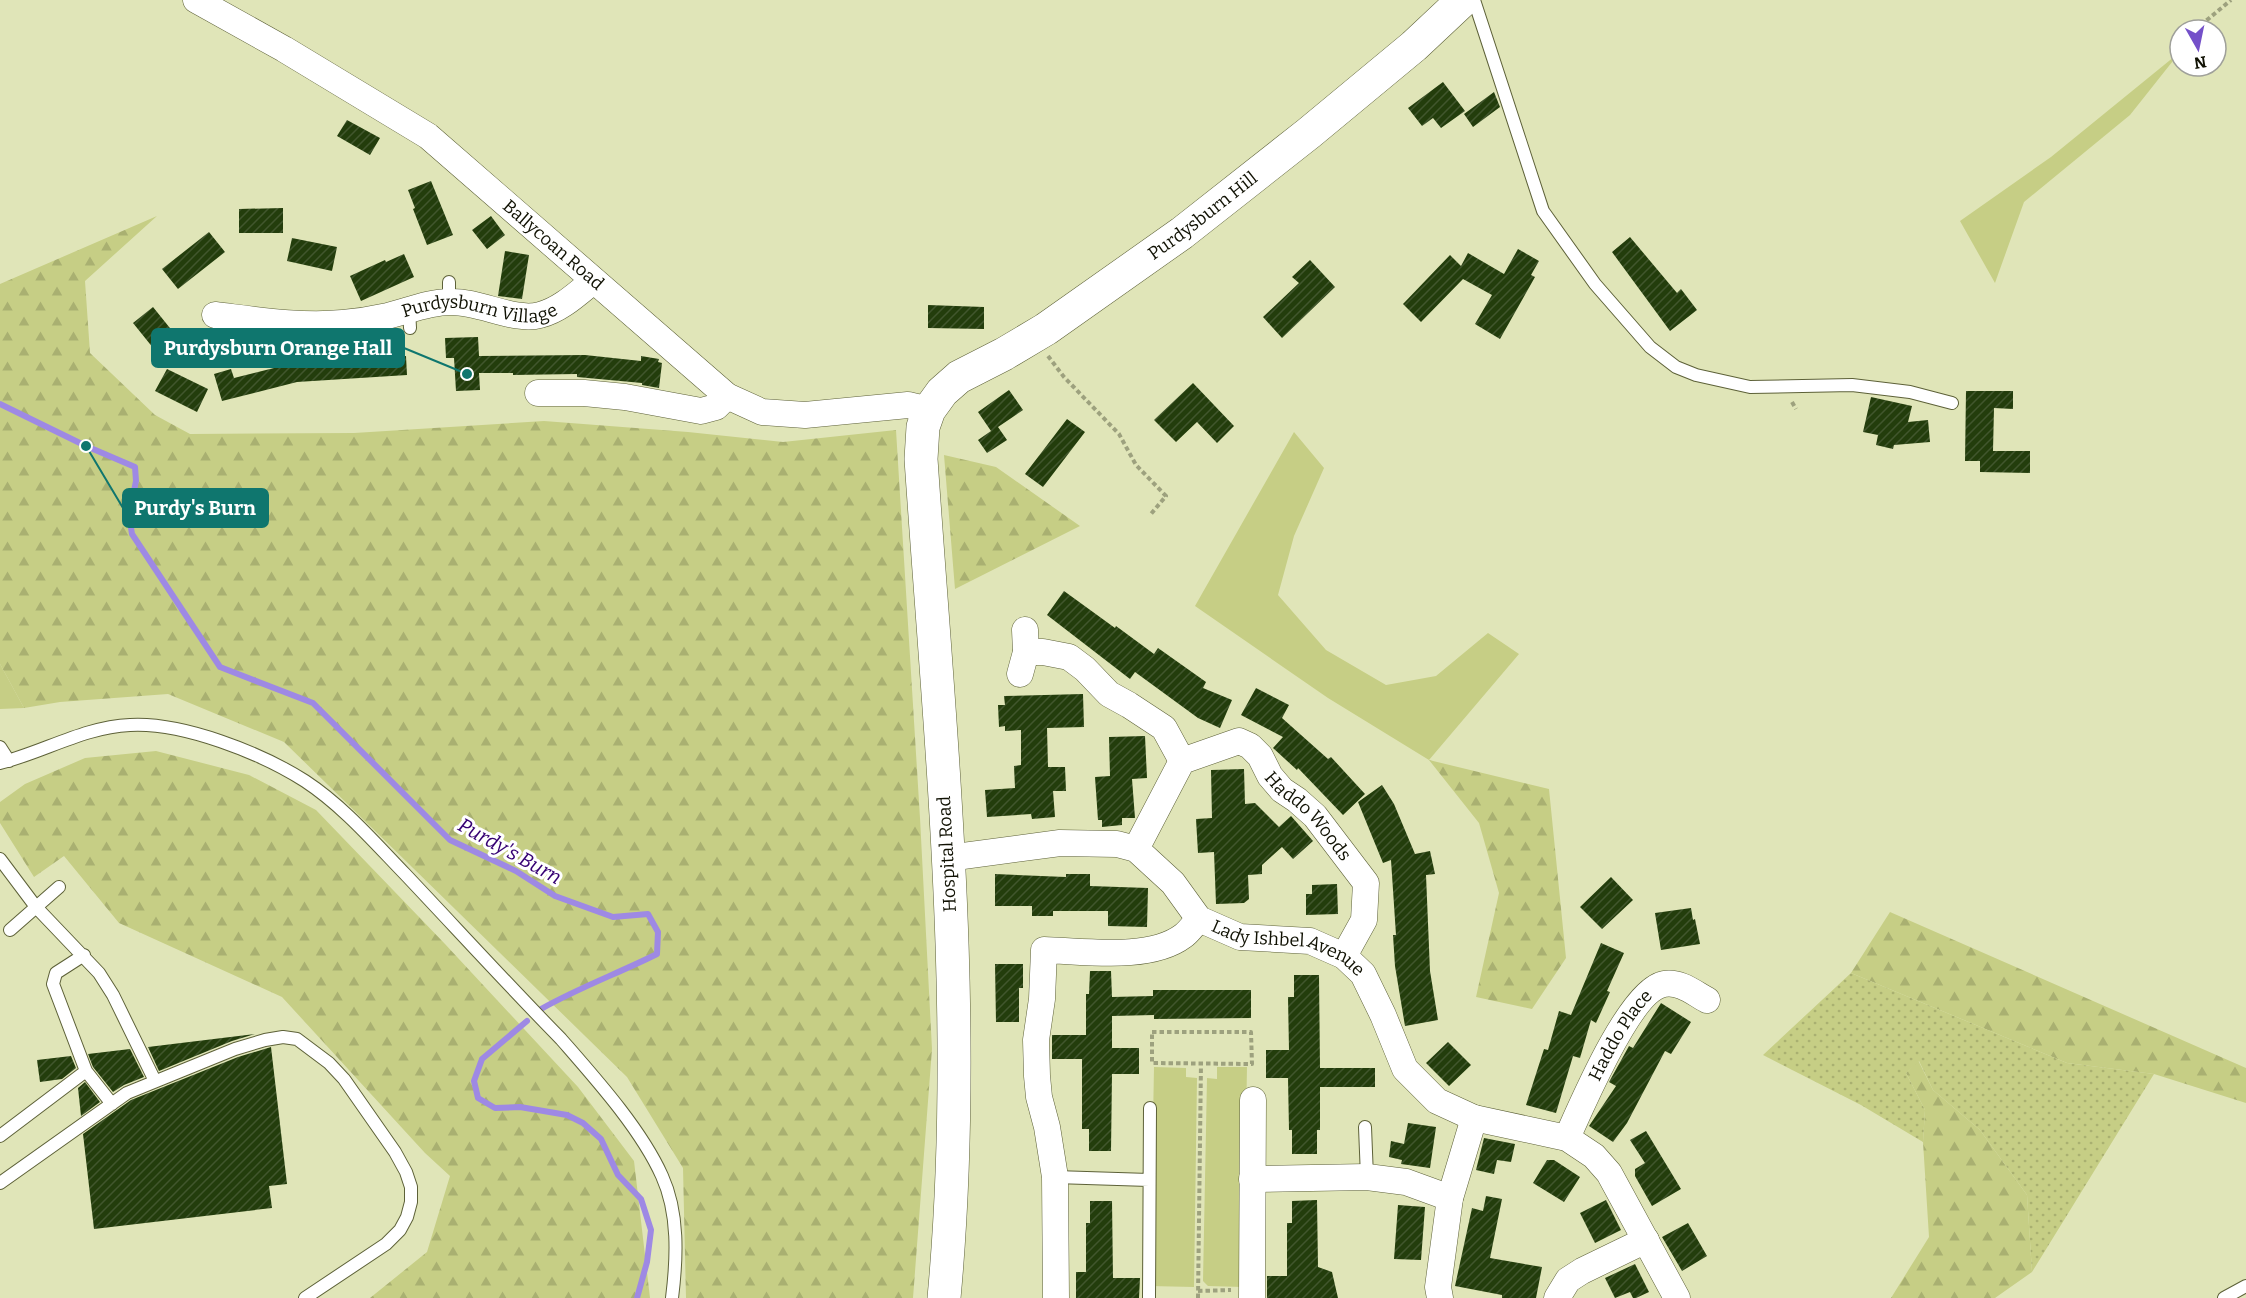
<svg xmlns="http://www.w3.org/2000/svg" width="2246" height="1298" viewBox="0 0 2246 1298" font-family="Bitter,serif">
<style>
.grass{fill:#c6ce85}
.forest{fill:url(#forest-firs)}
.garden{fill:url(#garden-dots)}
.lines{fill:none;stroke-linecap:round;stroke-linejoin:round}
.stream{stroke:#9e89e4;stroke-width:6}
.building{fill:url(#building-hatch)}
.lane-casing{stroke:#5d6138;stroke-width:14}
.street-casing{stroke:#5d6138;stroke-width:27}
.secondary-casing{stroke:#5d6138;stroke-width:34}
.path{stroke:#9da17e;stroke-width:4;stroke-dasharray:4.5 3;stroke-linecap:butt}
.lane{stroke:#fff;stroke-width:12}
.street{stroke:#fff;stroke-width:26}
.secondary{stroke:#fff;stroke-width:33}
.labels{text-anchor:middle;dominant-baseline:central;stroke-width:6;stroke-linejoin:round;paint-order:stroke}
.street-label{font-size:18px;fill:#101103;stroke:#fff}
.water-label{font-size:20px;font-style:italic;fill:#350073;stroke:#fff}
.leader{fill:none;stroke:#0f766e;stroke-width:2}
.callout-dot{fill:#0f766e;stroke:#fff;stroke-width:2}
.callout{fill:#0f766e;stroke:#0f766e;stroke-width:2}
.callout-label{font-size:20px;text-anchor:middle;font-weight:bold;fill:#fff}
</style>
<defs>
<pattern id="forest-firs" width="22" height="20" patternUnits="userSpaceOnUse" patternTransform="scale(1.5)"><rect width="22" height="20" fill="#c6ce85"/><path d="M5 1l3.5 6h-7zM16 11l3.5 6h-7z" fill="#a9b071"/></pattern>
<pattern id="garden-dots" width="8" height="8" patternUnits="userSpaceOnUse" patternTransform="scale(1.5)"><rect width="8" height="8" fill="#c6ce85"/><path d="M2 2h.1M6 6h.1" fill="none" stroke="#a9b071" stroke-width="1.8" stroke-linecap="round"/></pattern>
<pattern id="building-hatch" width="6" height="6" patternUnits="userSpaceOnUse" patternTransform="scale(1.5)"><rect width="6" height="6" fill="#233d0c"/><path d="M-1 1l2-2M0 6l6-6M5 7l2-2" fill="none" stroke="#41562d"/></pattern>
</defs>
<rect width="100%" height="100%" fill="#e0e5b8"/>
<path class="grass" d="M2180 52 2130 115 2024 202 1995 283 1960 221 2051 157Z
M1294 432 1324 468 1294 536 1278 595 1326 650 1386 685 1436 676 1488 633 1519 654 1429 760 1328 698 1195 606Z
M0 664 24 708 0 709Z
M1154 1067 1186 1068V1077L1197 1078 1194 1287 1150 1286Z
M1217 1067H1247L1243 1287 1208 1286 1203 1281 1207 1078 1217 1079Z"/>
<path class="forest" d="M157 216 85 281 90 353 155 415 190 434 354 433 544 421 688 432 783 442 896 430 920 818 932 1049 913 1298H686L683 1168 627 1077 284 742 168 694 60 702 24 708 0 664V284Z
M944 455 996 467 1080 526 955 589Z
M156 751 249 775 316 810 445 944 578 1087 634 1161 650 1298H370L427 1252 450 1176 425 1153 282 997 119 923 64 856 34 877 0 823V802L25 784 85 758Z
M1429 760 1549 789 1566 958 1532 1009 1476 997 1499 893 1479 823Z
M1890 912 2246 1068V1103L2154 1074 2067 1063 1851 973Z
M1918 1060 1933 1090 1980 1130 2027 1195 2032 1272 1995 1298H1891L1929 1237 1923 1142 1925 1110 1906 1073Z"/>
<path class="garden" d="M1851 973 2067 1063 2154 1074 2032 1272 2027 1195 1980 1130 1933 1090 1919 1061 1906 1073 1925 1110 1923 1142 1861 1105 1763 1055Z"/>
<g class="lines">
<path class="stream" d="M0 404 86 446 135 467 136 481 129 515 132 534 220 667 313 703 450 840 516 871 555 896 613 917 648 914 658 932 657 954C619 973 578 988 541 1009
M527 1021 482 1059 474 1081 478 1098 495 1108 520 1107 567 1115 583 1123 601 1139 618 1175 641 1199 651 1230 647 1262 637 1298"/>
</g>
<path class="building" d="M1443 82 1465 111 1441 128 1433 118 1422 126 1408 108Z
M1494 92 1500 107 1473 127 1464 114Z
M347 120 380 138 370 155 337 136Z
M431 181 453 235 427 245 413 209 415 208 408 190Z
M283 208V233H239V209Z
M491 216 505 235 487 249 472 230Z
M209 232 225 252 178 289 162 269Z
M1630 237 1677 293 1681 289 1697 310 1670 331 1612 252Z
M292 238 337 247 332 271 287 261Z
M1518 249 1539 261 1531 275 1535 277 1500 339 1475 324 1492 295 1463 279 1421 322 1403 304 1450 255 1461 266 1468 253 1504 274Z
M505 251 529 255 522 299 498 296Z
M404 254 414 277 361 301 350 276 385 260 386 262Z
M1310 260 1335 287 1282 338 1263 317 1299 283 1292 277Z
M928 305 984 307V329L928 328Z
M153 307 182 343 162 359 133 323Z
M478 337 479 356 585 355 641 361V356L659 359 658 362 662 363 659 388 642 385V383L577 377V374L513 375V373H479L480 390 456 391 454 358H446L445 338Z
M406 356 407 375 297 382 222 401 214 374 231 369 234 378 298 362Z
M167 369 208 389 197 412 155 391Z
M1193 383 1234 426 1217 443 1197 422 1176 442 1154 420Z
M1009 390 1023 410 998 427 1007 440 987 453 978 440 991 431 978 412Z
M1966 391H2013V409L1994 408 1993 451H2030V473L1980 472V461H1965Z
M1871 397 1912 406 1908 422 1928 420 1930 442 1894 445 1893 449 1876 445 1878 435 1863 432Z
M1067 419 1085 432 1043 487 1025 474Z
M1064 591 1115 628 1116 626 1154 654 1158 648 1206 682 1203 688 1232 700 1220 728 1198 718 1135 672 1130 679 1047 615Z
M1256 688 1289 705 1282 718 1328 759 1331 757 1365 794 1343 815 1298 768 1297 770 1273 748 1283 737 1241 715Z
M1083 694 1084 727 1047 728 1048 767H1065L1066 791H1053L1055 817 1032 819 1031 814 987 817 985 790 1015 788 1014 766 1021 765V730L1005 731V726L999 727 998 705H1005L1004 696Z
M1145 736 1147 778 1132 779 1135 818H1122V825L1102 827V820H1098L1095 777 1110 776 1109 737Z
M1244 769 1245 804 1255 803 1279 827 1291 816 1313 841 1293 859 1282 847 1262 865V874L1248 875 1249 899 1244 903 1216 904 1214 852 1198 853 1196 819 1212 818 1211 770Z
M1382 785 1394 804 1415 854 1430 851 1435 874 1426 875 1430 971 1438 1020 1405 1026 1395 966 1393 935H1396L1391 860 1383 863 1358 802Z
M995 874 1066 877V874H1090V886L1148 888 1147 927 1108 926V911H1053V916H1032V906H995Z
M1611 877 1633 900 1602 929 1580 907Z
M1337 884 1338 914 1306 915V894H1312V885Z
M1691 908 1693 920 1695 919 1700 944 1661 950 1655 913Z
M1601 943 1624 953 1607 991 1610 992 1596 1023 1591 1020 1580 1058 1573 1056 1556 1113 1526 1105 1544 1049 1548 1050 1559 1011 1571 1015Z
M995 964H1023V988H1019V1022H996Z
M1090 971H1111L1112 997 1153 996V990H1251V1018L1154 1019V1015L1112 1016V1048H1139V1074H1112L1111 1151H1089V1129H1082V1059H1052V1035H1086V994H1089Z
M1294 975H1319L1320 1068H1375V1087H1320V1130H1317V1154H1292V1130H1289L1288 1078H1266V1050H1289L1288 997H1294Z
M1661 1003 1691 1022 1671 1054 1665 1051 1627 1123 1613 1142 1589 1126 1616 1086 1609 1082 1629 1046 1633 1048Z
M255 1034 232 1041 159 1071 148 1047Z
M1448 1042 1471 1065 1449 1086 1426 1063Z
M271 1047 287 1184 269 1186 272 1208 94 1229 83 1134 131 1100 238 1057Z
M130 1049 144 1077 124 1085 113 1092 93 1067 88 1054Z
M71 1056 76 1068 62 1079 40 1082 37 1060Z
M85 1082 100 1102 81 1116 78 1088Z
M1408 1123 1436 1127 1430 1168 1401 1164 1402 1160 1389 1157 1391 1141 1404 1144Z
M1646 1131 1681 1189 1652 1206 1635 1176V1169L1645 1163 1630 1140Z
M1484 1138 1515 1144 1511 1162 1497 1160 1494 1174 1476 1170Z
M1547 1160H1554L1580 1177 1564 1202 1533 1183Z
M1486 1196 1502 1199 1490 1258 1542 1267 1536 1298H1502V1295L1455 1286 1472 1208 1483 1211Z
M1317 1200 1318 1267 1332 1272 1338 1298H1267V1276H1287V1223H1292V1201Z
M1606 1200 1621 1230 1595 1243 1580 1213Z
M1090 1201H1112L1113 1278H1140L1139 1298H1076V1272H1086V1223H1090Z
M1398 1205 1425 1207 1421 1260 1394 1259Z
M1688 1223 1707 1256 1682 1271 1662 1237Z
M1635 1264 1649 1292 1636 1298H1633L1630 1292 1615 1298 1605 1278Z"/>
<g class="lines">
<g class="lane-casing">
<path id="lane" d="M1474 0 1543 211 1595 284 1650 347 1676 367 1696 375 1750 387 1852 385 1910 392 1952 403
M449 282V302
M409 309 410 328
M0 747 9 761
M0 763C44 752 84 727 130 725 183 722 261 753 305 781 343 806 374 842 405 874 457 929 508 985 561 1039 595 1078 641 1129 662 1176 679 1213 677 1258 672 1298
M0 859 36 907 99 973 113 995 155 1081
M10 930 59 887
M84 955 56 973 53 984 86 1071 112 1104
M1365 1127 1367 1177
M0 1136 86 1071
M1055 1177 1149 1180
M0 1183 127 1093 235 1049 265 1040 283 1037 297 1039 329 1063 344 1079 395 1152 406 1172 411 1187V1202L407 1217 400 1230 386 1244 305 1298
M1149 1298 1150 1108
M2224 1298 2246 1286"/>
</g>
<g class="street-casing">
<g id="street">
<path id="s1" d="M196 0 284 49 428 136 727 396 762 412 805 415 908 405 929 410"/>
<path id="s2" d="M215 315C257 320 300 327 343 323 356 322 370 320 383 317 406 312 427 302 450 302 480 301 514 322 540 315 560 310 577 294 593 281"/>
<path d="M538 393H584L625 397 701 411 716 407 727 396"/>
<path d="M1026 652H1043L1069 657 1085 669 1109 694 1129 705 1164 728 1182 761"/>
<path d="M1020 674 1026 652 1025 630"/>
<path id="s3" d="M1136 849 1182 761 1239 741 1250 746 1260 756 1270 776 1282 790 1297 800 1315 816 1366 883 1364 920 1344 956"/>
<path id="s4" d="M948 858 1060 843 1117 844 1136 849 1173 883 1199 919 1240 937 1310 941 1344 956 1363 974 1383 1015 1405 1069 1437 1101 1474 1118 1567 1138 1594 1156 1609 1173 1677 1298"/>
<path id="s5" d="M1567 1138C1581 1107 1630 990 1664 984 1680 981 1694 993 1707 1000"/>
<path d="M1252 1179 1367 1177 1406 1182 1450 1198"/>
<path d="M1056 1298 1055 1177 1047 1127 1039 1097 1037 1076 1036 1040 1042 999 1044 950C1084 951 1150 961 1183 936 1189 932 1194 924 1199 919"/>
<path d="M1252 1298 1253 1100"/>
<path d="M1440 1298 1438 1287 1450 1198 1474 1118"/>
<path d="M1557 1298 1568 1280 1582 1271 1646 1240"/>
</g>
</g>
<g class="secondary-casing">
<g id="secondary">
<path id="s6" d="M944 1298C970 1019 940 738 921 459L923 427 929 410 942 392 959 377 1004 354 1046 329 1182 233 1309 133 1414 46 1463 0"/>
</g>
</g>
<path class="path" d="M2195 30 2231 0
M2171 50 2180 42
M1048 356 1064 377 1119 434 1136 465 1166 496 1151 514
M1792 402 1796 409
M1152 1032H1251L1252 1064 1152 1063Z
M1198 1291 1231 1290
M1198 1298 1201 1063"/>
<use href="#lane" class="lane"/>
<use href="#street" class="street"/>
<use href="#secondary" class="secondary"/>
</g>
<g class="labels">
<g class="street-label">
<text stroke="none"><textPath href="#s6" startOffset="1228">Purdysburn Hill</textPath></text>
<text stroke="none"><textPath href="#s1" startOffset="435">Ballycoan Road</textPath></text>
<text stroke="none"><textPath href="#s2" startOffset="268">Purdysburn Village</textPath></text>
<text stroke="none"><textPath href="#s3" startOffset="264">Haddo Woods</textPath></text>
<text transform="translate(947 854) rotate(-93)">Hospital Road</text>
<text stroke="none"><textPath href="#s4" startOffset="380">Lady Ishbel Avenue</textPath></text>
<text stroke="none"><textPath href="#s5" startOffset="116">Haddo Place</textPath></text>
</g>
<g class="water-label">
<text transform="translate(510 851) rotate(29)">Purdy's Burn</text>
</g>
</g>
<path class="leader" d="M467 374L404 348M86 446L123 508"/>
<g class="callout-dot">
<circle cx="467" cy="374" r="6"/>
<circle cx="86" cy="446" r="6"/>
</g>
<g class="callout">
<rect x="152" y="329" width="252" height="38" rx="6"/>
<rect x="123" y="489" width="145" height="38" rx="6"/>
</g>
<g class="callout-label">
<text x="278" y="355">Purdysburn Orange Hall</text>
<text x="195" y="515">Purdy's Burn</text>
</g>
<g transform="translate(2198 48) rotate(171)"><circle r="28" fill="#ffffff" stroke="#9fa09a" stroke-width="1.5"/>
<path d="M0-4.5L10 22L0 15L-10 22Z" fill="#7450c9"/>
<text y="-9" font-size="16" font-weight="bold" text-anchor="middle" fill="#101103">N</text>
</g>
</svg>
